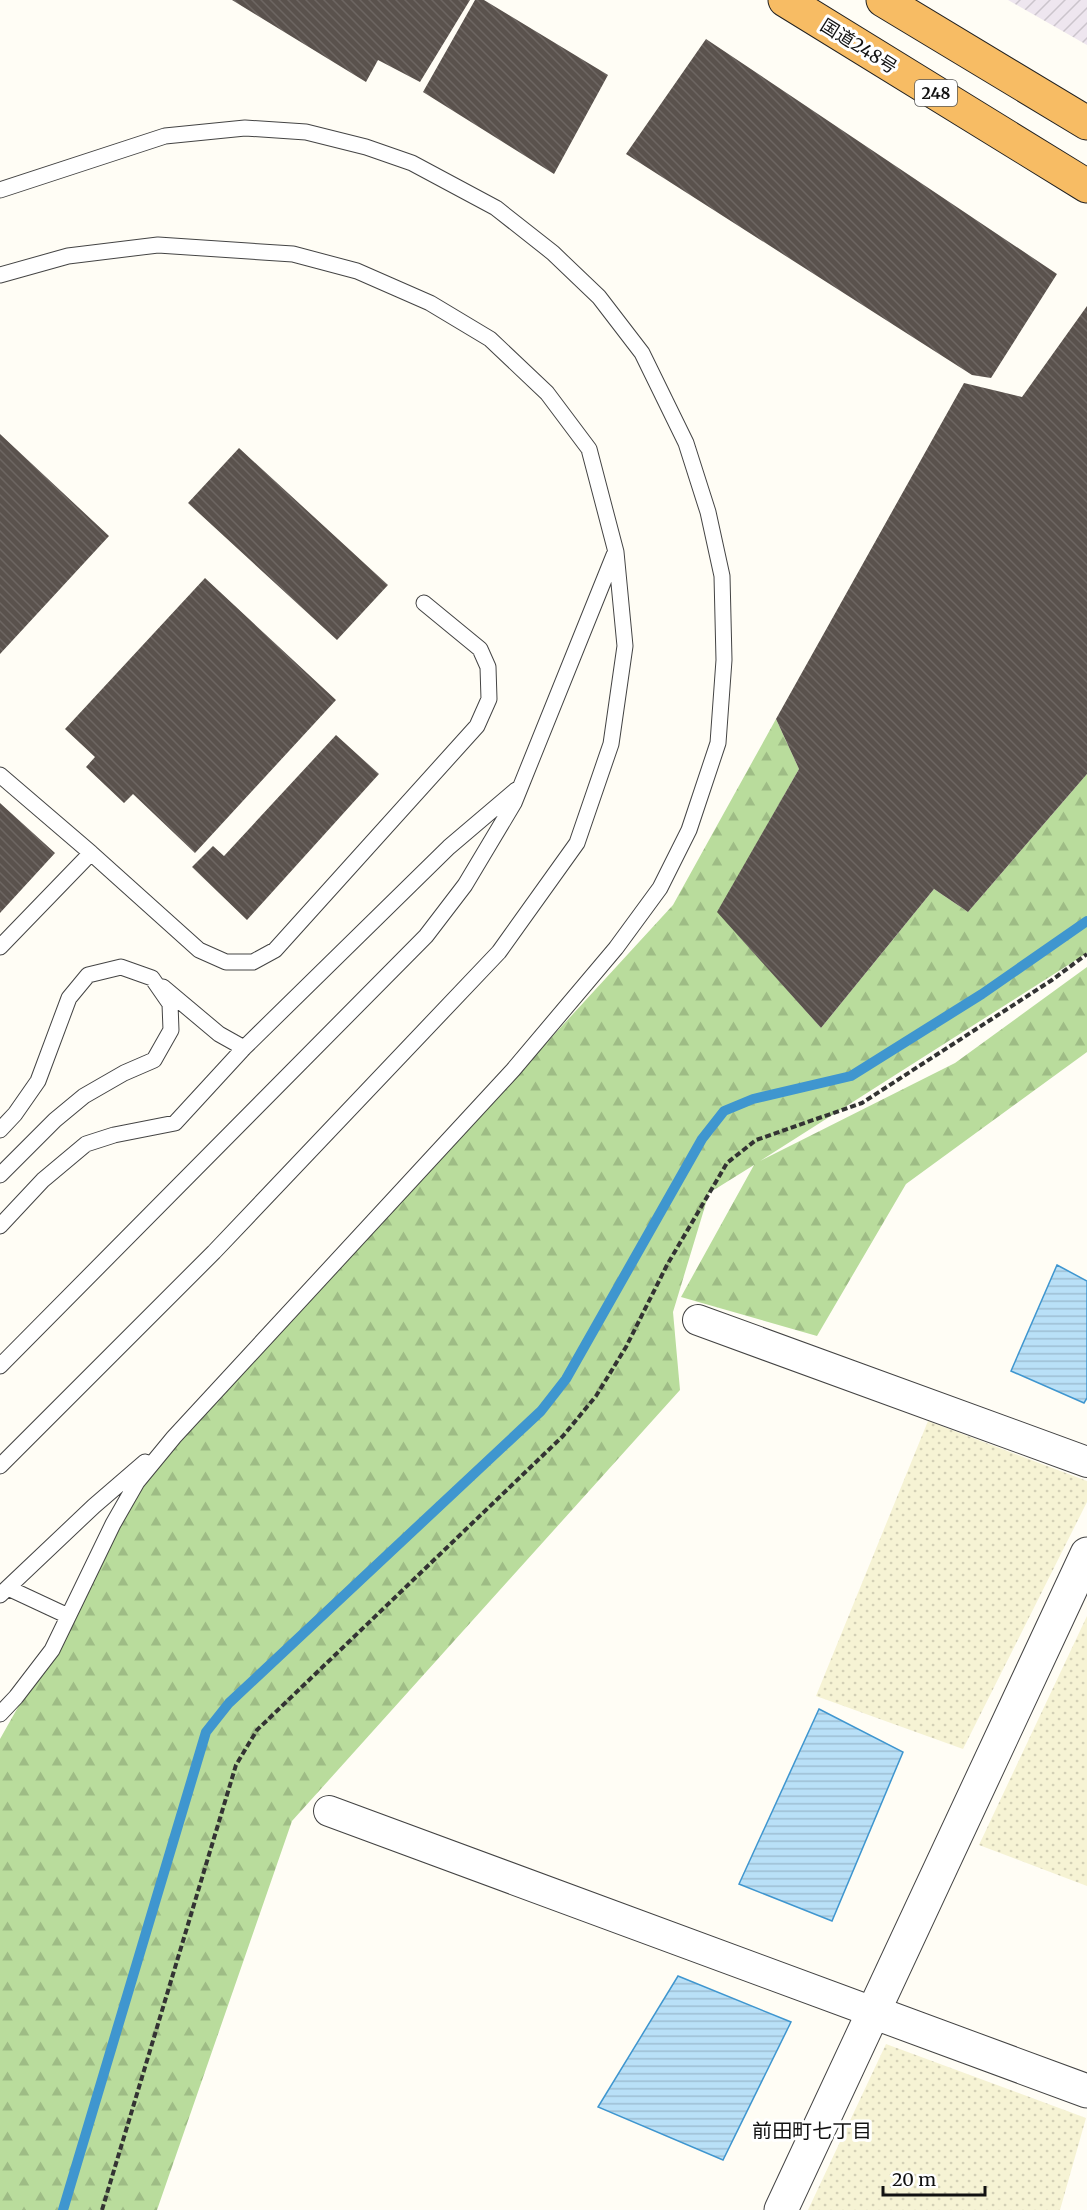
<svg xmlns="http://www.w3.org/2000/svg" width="1087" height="2210" viewBox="0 0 1087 2210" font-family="Merriweather,'Noto Sans JP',serif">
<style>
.industrial{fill:url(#industrial-furrows)}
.farmland{fill:url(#farmland-dots)}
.forest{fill:url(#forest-firs)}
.water{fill:url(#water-rules);stroke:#3f96cf;stroke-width:1.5}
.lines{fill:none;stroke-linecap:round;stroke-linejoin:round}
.stream{stroke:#3f96cf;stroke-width:10}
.building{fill:url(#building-back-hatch)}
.service-casing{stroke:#444;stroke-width:17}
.minor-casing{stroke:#444;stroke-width:32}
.tertiary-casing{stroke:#444;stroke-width:35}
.trunk-casing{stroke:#222;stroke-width:35}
.path{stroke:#333;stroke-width:4;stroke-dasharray:6 3;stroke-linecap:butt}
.service{stroke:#fff;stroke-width:15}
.minor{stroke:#fff;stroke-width:30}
.tertiary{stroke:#fff;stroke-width:33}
.trunk{stroke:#f7bc64;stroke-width:33}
.labels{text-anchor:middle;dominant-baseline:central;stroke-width:6;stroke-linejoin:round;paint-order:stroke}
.shield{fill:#fff;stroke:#585858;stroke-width:1.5}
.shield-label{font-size:16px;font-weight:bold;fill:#111}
.street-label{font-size:18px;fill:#111;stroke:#fff}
.neighbourhood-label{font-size:20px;fill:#111;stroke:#fff}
</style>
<defs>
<pattern id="industrial-furrows" width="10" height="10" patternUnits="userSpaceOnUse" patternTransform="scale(1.5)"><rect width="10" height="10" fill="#eee6ef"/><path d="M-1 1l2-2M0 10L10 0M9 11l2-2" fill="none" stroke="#cbc4cc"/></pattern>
<pattern id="farmland-dots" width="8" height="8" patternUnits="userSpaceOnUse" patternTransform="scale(1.5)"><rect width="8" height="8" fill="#f6f3d4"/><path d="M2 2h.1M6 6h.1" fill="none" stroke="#d2cfb5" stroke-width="1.8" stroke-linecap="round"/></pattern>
<pattern id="forest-firs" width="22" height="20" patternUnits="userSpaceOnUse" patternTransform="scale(1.5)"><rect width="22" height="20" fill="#b9dc9c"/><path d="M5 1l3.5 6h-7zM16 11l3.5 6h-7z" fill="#9ebc85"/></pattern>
<pattern id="water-rules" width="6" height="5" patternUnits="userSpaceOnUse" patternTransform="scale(1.5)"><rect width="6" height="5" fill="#b9e0f7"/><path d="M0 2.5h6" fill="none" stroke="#9ebfd3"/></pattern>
<pattern id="building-back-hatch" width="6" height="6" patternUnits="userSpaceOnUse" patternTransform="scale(1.5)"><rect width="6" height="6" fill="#5a524d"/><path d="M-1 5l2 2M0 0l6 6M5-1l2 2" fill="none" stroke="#6d6662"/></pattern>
</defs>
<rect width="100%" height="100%" fill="#fffdf5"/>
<path class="industrial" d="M1008 0H1087V45Z"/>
<path class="farmland" d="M928 1421 1087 1481V1502L963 1749 816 1696Z
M1087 1616V1886L979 1845Z
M886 2044 1086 2118 1060 2210H808Z"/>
<path class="forest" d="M776 719 799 769 718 912 821 1028 934 889 968 912 1087 774V953L760 1161 955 1063 1087 967V1052L906 1184 817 1336 681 1297 754 1165 709 1193 673 1312 680 1390 292 1821 157 2210H0V1739L148 1477 673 905Z"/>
<path class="water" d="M1057 1265 1087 1281V1398L1084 1403 1011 1371Z
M819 1709 903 1752 832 1921 739 1884Z
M678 1976 791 2022 723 2160 598 2107Z"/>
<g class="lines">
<path class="stream" d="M63 2210 206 1732 229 1703 541 1411 566 1379 702 1139 724 1111 753 1099 851 1076 982 994 1087 921"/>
</g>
<path class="building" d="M232 0H470L420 82 378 60 366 82Z
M475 0H484L608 75 554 174 423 92Z
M706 39 1057 274 991 378 972 375 626 154Z
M1087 306V774L968 912 934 889 821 1028 717 912 799 769 776 719 964 383 1022 397Z
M0 434 109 536 0 654Z
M239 448 388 585 337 640 188 503Z
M205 578 336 700 195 853 133 794 124 803 86 767 95 757 65 729Z
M336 735 379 774 247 920 192 867 213 846 224 856Z
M0 803 55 853 0 913Z"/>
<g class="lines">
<g class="service-casing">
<path id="service" d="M0 190 165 136 245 128 306 132 366 147 412 163 496 208 553 253 599 297 642 353 686 443 708 512 722 576 724 660 718 743 689 830 660 888 616 948 513 1070 174 1437 137 1482 113 1524 52 1650 16 1697 0 1714
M0 275 68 256 158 245 293 254 357 271 430 303 490 339 547 393 589 449 616 552 625 646 611 744 577 843 499 952 214 1252 0 1466
M0 775 91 853 0 947
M91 853 199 950 226 962H253L275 950 477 726 489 699 488 667 480 649 424 603
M163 987 219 1034 244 1048
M0 1130 15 1114 38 1081 69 998 88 975 121 967 152 978 170 1004 171 1030 154 1060 124 1073 84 1096 55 1120 0 1175
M0 1226 43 1180 86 1144 114 1135 175 1123 244 1048 449 847 516 790
M0 1366 426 936 465 885 514 803 614 555
M8 1588 68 1616
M0 1595 94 1506 145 1462"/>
</g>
<g class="minor-casing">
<path id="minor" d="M698 1320 1087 1462
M329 1811 873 2012"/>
</g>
<g class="tertiary-casing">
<path id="tertiary" d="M873 2012 1087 2091
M781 2210 1087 1554"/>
</g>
<g class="trunk-casing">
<path id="trunk" d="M785 0 1087 186
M883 0 1087 123"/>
</g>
<path class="path" d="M102 2210 236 1765 257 1730 563 1436 596 1396 626 1347 667 1265 727 1163 756 1140 862 1103 1052 980 1087 954"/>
<use href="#service" class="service"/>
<use href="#minor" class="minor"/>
<use href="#tertiary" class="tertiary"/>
<use href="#trunk" class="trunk"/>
</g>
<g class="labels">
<rect class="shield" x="915" y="80" width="42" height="26" rx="4.5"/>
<g class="shield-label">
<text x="936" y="93">248</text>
</g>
<g class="street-label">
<text transform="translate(859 46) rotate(32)">国道248号</text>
</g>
<g class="neighbourhood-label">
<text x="812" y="2130">前田町七丁目</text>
</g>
</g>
<path d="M883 2186v9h102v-9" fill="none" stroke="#111111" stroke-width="3"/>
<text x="892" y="2186" font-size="18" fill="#111111" stroke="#ffffff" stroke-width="4.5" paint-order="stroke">20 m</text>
</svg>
